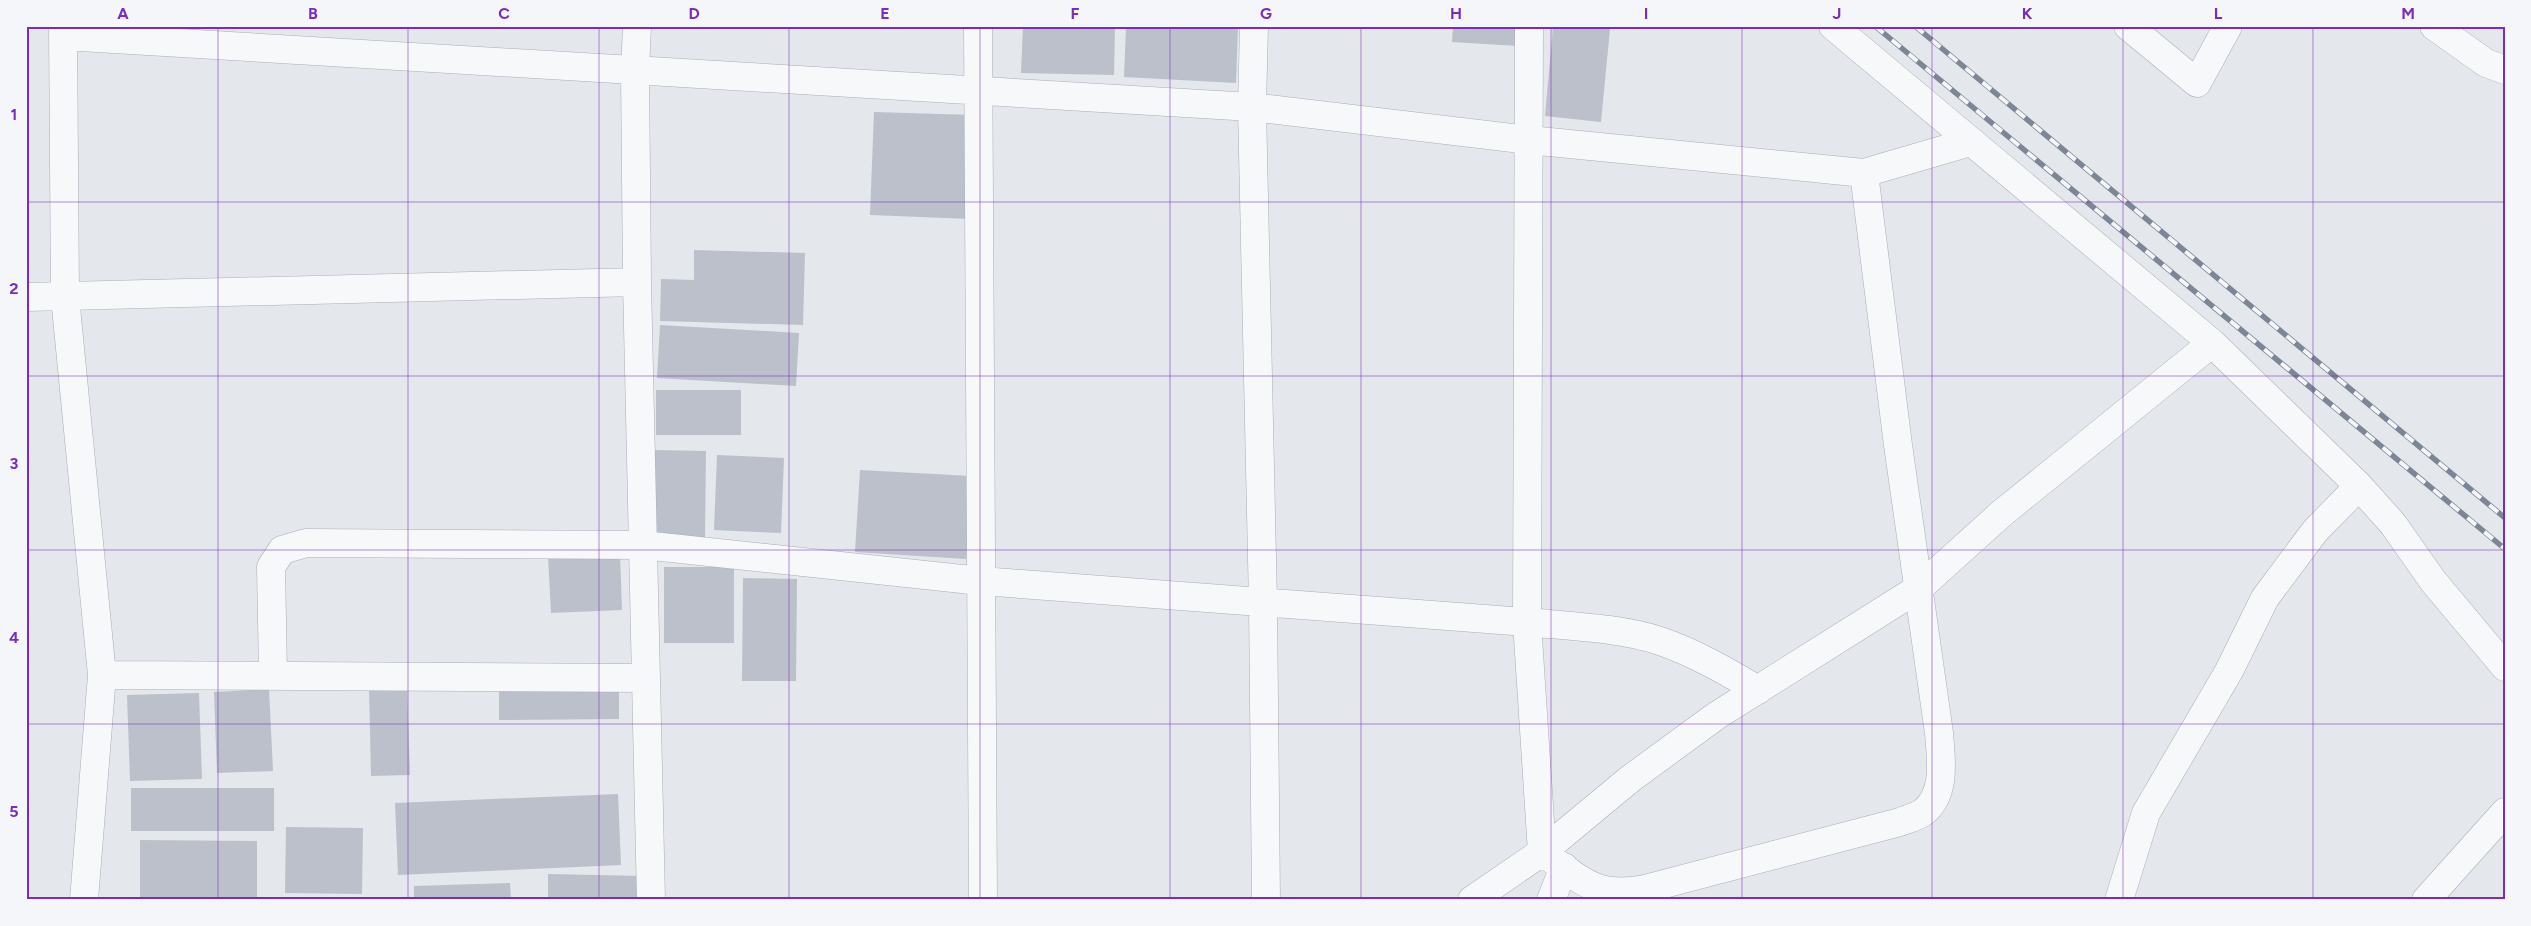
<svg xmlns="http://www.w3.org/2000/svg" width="2531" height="926" viewBox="0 0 2531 926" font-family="Figtree,sans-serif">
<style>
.building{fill:#bbc0ca}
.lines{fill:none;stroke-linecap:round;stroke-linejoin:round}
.minor-casing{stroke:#a9aeb7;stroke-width:29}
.minor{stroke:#f7f8fa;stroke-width:28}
.rail-casing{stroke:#7d8696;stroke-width:5.5}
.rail{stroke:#f4f6f9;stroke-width:4;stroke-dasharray:11;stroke-linecap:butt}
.grid{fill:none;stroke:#7b2cbf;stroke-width:1;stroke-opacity:0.55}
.neatline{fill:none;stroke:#7b2cbf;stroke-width:2}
.grid-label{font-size:16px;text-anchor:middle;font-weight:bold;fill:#7b2cbf}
</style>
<rect width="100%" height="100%" fill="#e4e7ec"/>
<path class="building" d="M1023 26H1115L1114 75 1021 73Z
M1126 26H1238L1236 83 1124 77Z
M1453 26H1520L1518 46 1452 42Z
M1553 26 1610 29 1601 122 1545 116Z
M874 112 974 115 971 219 870 215Z
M694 250 805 253 803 325 660 321 661 279 694 280Z
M660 325 799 333 796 386 657 378Z
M656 390H741V435H656Z
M654 450 706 451 705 538H653Z
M717 455 784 458 781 533 714 530Z
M860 470 971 476 966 559 855 552Z
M620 553 622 610 551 613 548 556Z
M664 567H734V643H664Z
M743 578 797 579 796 681H742Z
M619 681V719L499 720V683Z
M407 686 410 775 371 776 369 687Z
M269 689 273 771 217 773 214 692Z
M199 693 202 779 130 781 127 695Z
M131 788H274V831H131Z
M618 794 621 865 398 875 395 803Z
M286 827 363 828 362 894 285 893Z
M140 840 257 841V897H140Z
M548 874 643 876 642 900H548Z
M510 883 511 900H414V886Z"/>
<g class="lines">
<g class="minor-casing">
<path id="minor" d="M63 26 65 297 102 675 84 900
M637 26 635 71 637 282 651 900
M978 26 983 900
M1254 26 1252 107 1263 603 1266 900
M1529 26 1527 622 1542 852C1580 879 1595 899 1645 889L1900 822C1907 819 1916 817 1922 813 1947 795 1941 759 1939 733L1898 445 1864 173
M1833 26 2212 343 2359 486 2393 524 2433 581 2505 667
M2128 26 2197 83 2228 26
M2434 26 2486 63 2505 70
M63 36 1252 107 1529 140 1864 173 1970 142
M26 297 637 282
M273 674 271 567 282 550 306 543 643 545 981 581 1527 622C1567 626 1622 628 1660 641 1695 653 1726 671 1758 690
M102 675 646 678
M1472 900 1542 852 1630 779 1716 716 1919 588 2001 514 2212 343
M1551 900 1564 867
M2119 900 2146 813 2229 671 2265 598 2315 531 2359 486
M2426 900 2505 812"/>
</g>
<use href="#minor" class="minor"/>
<g class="rail-casing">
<path id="rail" d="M1875 26 2505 549
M1915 26 2505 518"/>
</g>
<use href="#rail" class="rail"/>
</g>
<path class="grid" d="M218 26V900M408 26V900M599 26V900M789 26V900M980 26V900M1170 26V900M1361 26V900M1551 26V900M1742 26V900M1932 26V900M2123 26V900M2313 26V900M26 202H2505M26 376H2505M26 550H2505M26 724H2505"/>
<rect width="2531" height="926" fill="none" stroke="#f4f6f9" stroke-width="55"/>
<rect x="28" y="28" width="2476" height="870" class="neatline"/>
<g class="grid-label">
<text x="123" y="19">A</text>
<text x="313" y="19">B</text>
<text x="504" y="19">C</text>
<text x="694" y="19">D</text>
<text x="885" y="19">E</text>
<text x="1075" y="19">F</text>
<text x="1266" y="19">G</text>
<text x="1456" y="19">H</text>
<text x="1646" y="19">I</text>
<text x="1837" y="19">J</text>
<text x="2027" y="19">K</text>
<text x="2218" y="19">L</text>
<text x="2408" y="19">M</text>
<text x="14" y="120">1</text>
<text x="14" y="294">2</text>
<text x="14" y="469">3</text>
<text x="14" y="643">4</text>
<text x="14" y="817">5</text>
</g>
</svg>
